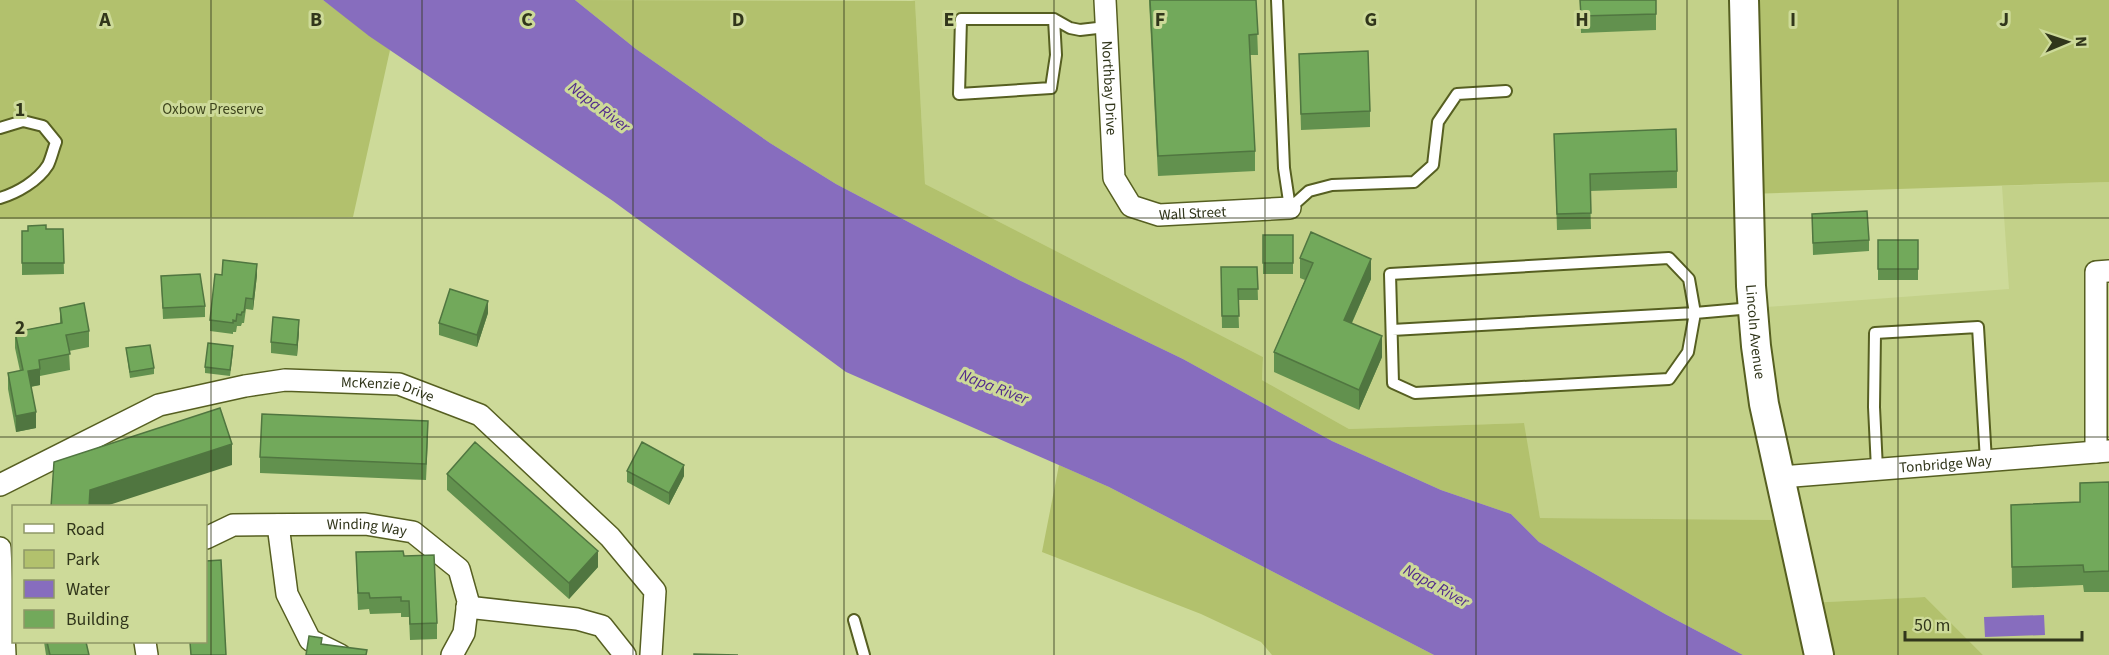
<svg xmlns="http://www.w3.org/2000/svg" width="2109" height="655" viewBox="0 0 2109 655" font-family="'Source Sans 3',sans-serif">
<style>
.built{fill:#c3d189}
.green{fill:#b2c16d}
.water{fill:#876dbe}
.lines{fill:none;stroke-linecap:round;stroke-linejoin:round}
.lane-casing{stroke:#565f21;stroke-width:14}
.street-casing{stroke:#565f21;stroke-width:24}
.secondary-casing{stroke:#565f21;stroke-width:32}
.lane{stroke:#fff;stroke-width:10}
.street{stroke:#fff;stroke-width:21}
.secondary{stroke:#fff;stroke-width:28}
.wall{fill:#62914e}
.shaded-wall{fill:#507640}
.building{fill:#72a95b;stroke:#507640;stroke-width:1.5}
.grid{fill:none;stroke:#31361b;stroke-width:1.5;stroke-opacity:0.55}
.labels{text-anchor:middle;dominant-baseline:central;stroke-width:6;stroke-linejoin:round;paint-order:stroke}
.street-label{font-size:15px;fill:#31361b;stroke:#cdda99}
.park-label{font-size:15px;fill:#3e451d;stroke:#cdda99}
.water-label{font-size:16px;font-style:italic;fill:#522b8c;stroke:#cdda99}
.grid-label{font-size:20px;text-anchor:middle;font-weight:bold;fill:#31361b;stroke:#cdda99;stroke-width:6;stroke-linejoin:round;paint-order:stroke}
</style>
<rect width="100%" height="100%" fill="#cdda99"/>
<path class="built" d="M911 0H1744L1753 308 2009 289 2002 186 2109 182V655H1983L1925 597 1808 603 1790 520 1540 518 1523 423 1349 429 1262 380 1263 357 925 184 915 1Z"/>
<path class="green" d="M0 0H323L390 50 353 217 0 219Z
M575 0 915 1 925 184 1263 357 1262 380 1349 429 1524 423 1540 518 1790 520 1808 603 1925 597 1983 655H1743L1665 614 1539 542 1511 514 1441 490 1332 441 1183 359 1021 281 836 184 770 143 636 49Z
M1744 0H2109V182L1748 194Z
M1059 465 1109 487 1434 655H1272L1261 642 1201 614 1042 552Z"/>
<path class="water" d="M323 0H575L636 49 770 143 836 184 1021 281 1183 359 1332 441 1441 490 1511 514 1539 542 1665 614 1743 655H1434L1109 487 846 372 613 201 369 36Z
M2044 615 2045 635 1985 637 1984 617Z"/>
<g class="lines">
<g class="lane-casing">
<path id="lane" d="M1277 0 1284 168 1290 208
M1054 19 1056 55 1051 88 959 94 961 19H1054L1070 28 1080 30 1106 27
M0 128 23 121 43 126 56 142C53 150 51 159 48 165 38 181 17 193 0 198
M1290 208 1309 191 1332 185 1414 182 1433 165 1438 122 1457 94 1506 91
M1392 330 1695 313 1688 352 1669 379 1415 393 1393 383 1390 274 1669 258 1689 279 1695 313 1752 308
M1877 469 1874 407 1875 333 1978 327 1986 461
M854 620 864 655"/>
</g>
<g class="street-casing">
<g id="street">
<path id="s1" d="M1105 0 1114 178 1131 206 1159 215 1290 208"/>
<path d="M2096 452V272L2109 271"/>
<path id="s2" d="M1781 477 2109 451"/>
<path id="s3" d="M0 485 159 405 245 386 285 380 399 384 480 415 610 537 655 591 651 655"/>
<path d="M278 525 287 594 310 640 340 655"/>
<path id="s4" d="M206 538 233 525 365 524 413 532 459 569 468 601 464 633 452 655"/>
<path d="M0 548 5 655"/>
<path d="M467 607 577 619 602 626 625 655"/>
<path d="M145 642 147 655"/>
</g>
</g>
<g class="secondary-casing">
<g id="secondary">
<path id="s5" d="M1744 0 1751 286 1756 346 1764 404 1819 655"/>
</g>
</g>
<use href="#lane" class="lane"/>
<use href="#street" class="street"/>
<use href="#secondary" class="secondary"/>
</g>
<path class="wall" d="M1149 0H1256L1258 55H1250L1255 151V171L1158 176Z
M1580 0H1656V30L1581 33Z
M1299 54 1370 111V127L1301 130Z
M1554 134 1677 171V188L1590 191 1591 229 1557 230Z
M1812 214 1869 240V251L1813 255Z
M46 229H63L64 274 22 275V231Z
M1263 235H1293V274H1263Z
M1878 240H1918V280H1878Z
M1300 258 1371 279 1352 323 1382 357 1359 410 1274 372V352L1305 280 1300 278Z
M1221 267H1257L1258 300H1238L1239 328H1222Z
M222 275H257L253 310 246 309 244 323H242L241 326H237L236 332H233V334L210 331V320Z
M161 276 205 306V317L163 319Z
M60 308 89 331V347L69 351 70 370 40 376V385L31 387 36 428 16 432 8 389V373L20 371 15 348V332L60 323Z
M488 313 477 347 439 335V323Z
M299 331 297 356 271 353V342Z
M126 348 154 368V374L130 378Z
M233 352 230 376 205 373V367Z
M428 438 426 480 260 473V457Z
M627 471 684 476 669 505 627 482Z
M447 474 598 567 569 599 447 490Z
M2109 482V592H2084L2083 585 2012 588 2011 505 2080 502V483Z
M356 552 404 556 437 623V639L410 640 409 617H401V613L370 614 369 609 358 610Z
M44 642H86L89 655H46Z"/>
<path class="shaded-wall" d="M1371 259V279L1344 340V320Z
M257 264V275L253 310V299Z
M488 301V313L477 347V335Z
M299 320V331L297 356V345Z
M1382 336V357L1359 410V390Z
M40 369V385L28 387V371Z
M36 412V428L16 432V416Z
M232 444V465L103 507H89L90 490Z
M684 465V476L669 505V493Z
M598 551V567L569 599V583Z"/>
<path class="building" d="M1150 0H1256L1258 34 1249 35 1255 151 1158 156Z
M1580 0H1656V14L1581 16Z
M1368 51 1370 111 1301 114 1299 54Z
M1676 129 1677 171 1590 174 1591 213 1557 214 1554 134Z
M1867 211 1869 240 1813 243 1812 214Z
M46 225V229H63L64 263H22V231H28V226Z
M1311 232 1371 259 1344 320 1382 336 1359 390 1274 352 1313 263 1300 258Z
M1263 235H1293V263H1263Z
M1878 240H1918V269H1878Z
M223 260 257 264 253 299 246 298 244 312H242L241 315 237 314 236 321 233 320V323L210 320 215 274 222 275Z
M1221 267H1257L1258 289H1238L1239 316H1222Z
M200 274 205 306 163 308 161 276Z
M450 289 488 301 477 335 439 323Z
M84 303 89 331 66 335 70 354 39 360 40 369 28 371 36 412 16 416 8 373 23 370 15 332 62 323 60 308Z
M273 317 299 320 297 345 271 342Z
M208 343 233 346 230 370 205 367Z
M150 345 154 368 130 372 126 348Z
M220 408 232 444 90 490 89 507H51L54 462Z
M262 414 428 421 426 464 260 457Z
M475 442 598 551 569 583 447 474Z
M642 442 684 465 669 493 627 471Z
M2109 482V571L2084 572 2083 565 2012 567 2011 505 2080 502V483Z
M403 551 404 556 434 555 437 623 410 624 409 601H401V597L370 598 369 593H358L356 552Z
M221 560 226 655H191L190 642H206V561Z
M309 636 322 638 321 644 367 650 366 655H306Z
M47 642H86L89 655H50Z
M694 654 738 655H694Z"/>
<path class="grid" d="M211 0V655M422 0V655M633 0V655M844 0V655M1054 0V655M1265 0V655M1476 0V655M1687 0V655M1898 0V655M0 218H2109M0 437H2109"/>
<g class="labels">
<g class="street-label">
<text stroke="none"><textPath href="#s1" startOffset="88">Northbay Drive</textPath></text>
<text stroke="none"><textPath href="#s1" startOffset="274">Wall Street</textPath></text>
<text stroke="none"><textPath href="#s5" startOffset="332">Lincoln Avenue</textPath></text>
<text stroke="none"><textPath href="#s3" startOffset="410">McKenzie Drive</textPath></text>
<text stroke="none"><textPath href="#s2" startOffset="165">Tonbridge Way</textPath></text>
<text stroke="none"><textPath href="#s4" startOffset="164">Winding Way</textPath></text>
</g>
<g class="park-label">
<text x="213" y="109">Oxbow Preserve</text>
</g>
<g class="water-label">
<text transform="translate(599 107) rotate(37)">Napa River</text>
<text transform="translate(994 387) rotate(21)">Napa River</text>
<text transform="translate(1436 586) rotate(29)">Napa River</text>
</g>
</g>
<g class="grid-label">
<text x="105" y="26">A</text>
<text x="316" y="26">B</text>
<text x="527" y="26">C</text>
<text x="738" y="26">D</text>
<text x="949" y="26">E</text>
<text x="1160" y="26">F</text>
<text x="1371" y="26">G</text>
<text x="1582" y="26">H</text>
<text x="1793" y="26">I</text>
<text x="2004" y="26">J</text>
<text x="20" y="116">1</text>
<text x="20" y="334">2</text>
</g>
<rect x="12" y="505" width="195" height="138" fill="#cdda99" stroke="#8f9867" stroke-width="1.5"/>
<rect x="24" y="524" width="30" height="9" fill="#ffffff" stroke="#8f9867" stroke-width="1.5"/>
<text x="66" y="535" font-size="18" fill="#31361b">Road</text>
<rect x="24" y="550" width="30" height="18" fill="#b2c16d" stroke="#8f9867" stroke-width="1.5"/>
<text x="66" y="565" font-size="18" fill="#31361b">Park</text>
<rect x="24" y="580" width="30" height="18" fill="#876dbe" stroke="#8f9867" stroke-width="1.5"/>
<text x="66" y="595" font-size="18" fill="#31361b">Water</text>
<rect x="24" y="610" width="30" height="18" fill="#72a95b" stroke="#8f9867" stroke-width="1.5"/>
<text x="66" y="625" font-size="18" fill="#31361b">Building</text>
<g transform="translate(2067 42) rotate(88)" stroke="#cdda99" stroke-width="4.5" paint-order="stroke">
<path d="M0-4.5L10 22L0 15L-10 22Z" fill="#31361b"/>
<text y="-9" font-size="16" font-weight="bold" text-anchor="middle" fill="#31361b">N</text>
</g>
<path d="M1905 631v9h177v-9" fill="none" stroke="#31361b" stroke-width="3"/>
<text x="1914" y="631" font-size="18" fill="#31361b" stroke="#cdda99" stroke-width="4.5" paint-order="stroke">50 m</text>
</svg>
